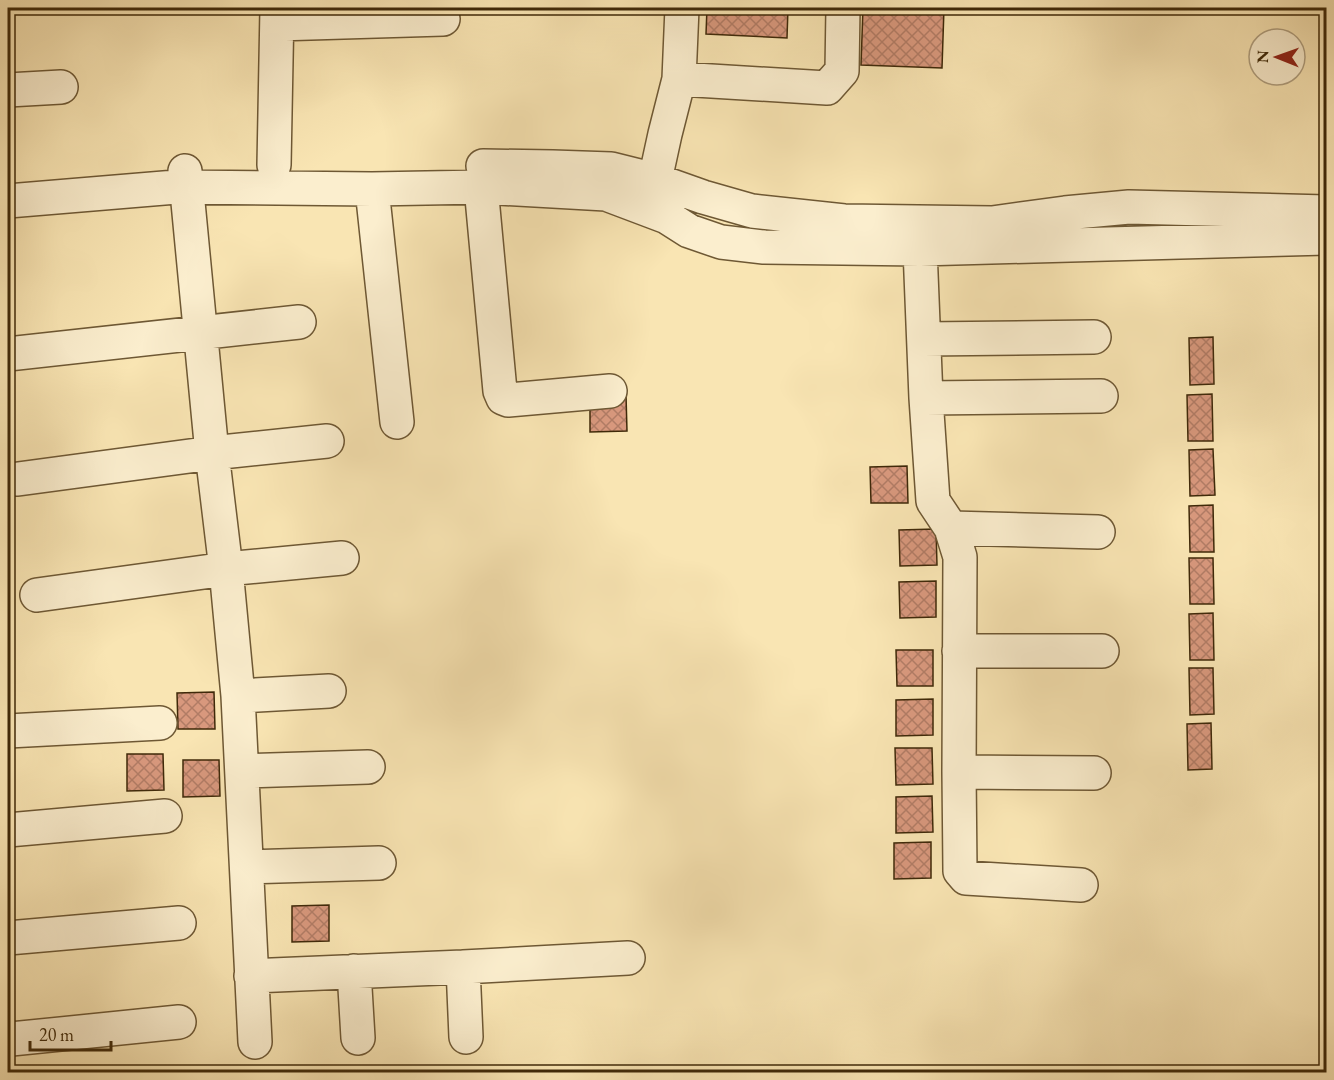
<svg xmlns="http://www.w3.org/2000/svg" width="1334" height="1080" viewBox="0 0 1334 1080" font-family="'EB Garamond',serif">
<style>
.building{fill:url(#building-cross-hatch);stroke:#3f2909;stroke-width:1.5}
.lines{fill:none;stroke-linecap:round;stroke-linejoin:round}
.minor-casing{stroke:#6e5834;stroke-width:36}
.minor{stroke:#fbeece;stroke-width:33}
</style>
<defs>
<pattern id="building-cross-hatch" width="8" height="8" patternUnits="userSpaceOnUse" patternTransform="scale(1.5)"><rect width="8" height="8" fill="#d8987d"/><path d="M0 0l8 8M0 8l8-8" fill="none" stroke="#b17c65"/></pattern>
</defs>
<rect width="100%" height="100%" fill="#f9e5b3"/>
<filter id="stains"><feTurbulence type="fractalNoise" baseFrequency=".00333" numOctaves="4"/><feColorMatrix values="0 0 0 0 .2 0 0 0 0 .09 0 0 0 0 .02 0 0 0 .5 -.17"/></filter>
<radialGradient id="worn" r=".72"><stop offset=".6" stop-color="#630" stop-opacity="0"/><stop offset="1" stop-color="#630" stop-opacity=".3"/></radialGradient>
<path class="building" d="M707 8H788L787 38 706 34Z
M863 8H944L942 68 861 65Z
M1213 337 1214 384 1190 385 1189 338Z
M1212 394 1213 441H1188L1187 395Z
M626 395 627 431 590 432V396Z
M1213 449 1215 495 1190 496 1189 450Z
M907 466 908 503H871L870 467Z
M1213 505 1214 552H1190L1189 506Z
M936 529 937 565 900 566 899 530Z
M1189 558H1213L1214 604H1190Z
M936 581V617L900 618 899 582Z
M1213 613 1214 660H1190L1189 614Z
M896 650H933V686H897Z
M1189 668H1213L1214 714 1190 715Z
M214 692 215 729H178L177 693Z
M933 699V735L896 736V700Z
M1211 723 1212 769 1188 770 1187 724Z
M895 748H932L933 784 896 785Z
M127 754H163L164 790 127 791Z
M183 760H219L220 796 183 797Z
M932 796 933 832 896 833V797Z
M931 842V878L894 879V843Z
M329 905V941L292 942V906Z"/>
<g class="lines">
<g class="minor-casing">
<path id="minor" d="M277 24 443 19
M679 79 827 88 842 71 843 8
M8 90 61 87
M274 165 277 8
M483 166 553 167 611 169 655 180 703 197 752 211 844 221 992 223 1065 213 1129 207 1326 212
M185 171 212 453 226 569 238 696 255 1042
M655 180 665 134 679 79 682 8
M481 187 500 391 503 398 508 400 610 391
M372 189 397 422
M8 201 176 187 372 189 481 187 606 194 667 217 689 231 721 242 764 247 920 249 1326 238
M920 249 926 398 933 501 951 528 960 557 959 772 960 871 966 878 1081 885
M924 339 1094 337
M8 354 299 322
M926 398 1101 396
M18 479 212 453 327 441
M951 528 1098 532
M37 595 226 569 342 558
M959 651H1102
M238 696 329 691
M8 731 160 723
M242 771 368 767
M959 772 1094 773
M8 830 165 816
M247 867 379 863
M8 938 179 923
M463 967 466 1037
M354 971 358 1038
M251 976 463 967 628 958
M8 1037 11 1039 179 1022"/>
</g>
<use href="#minor" class="minor"/>
</g>
<rect width="1334" height="1080" fill="none" stroke="#f9e5b3" stroke-width="30"/>
<rect x="9" y="9" width="1316" height="1062" fill="none" stroke="#3f2909" stroke-width="3"/>
<rect x="15" y="15" width="1304" height="1050" fill="none" stroke="#3f2909" stroke-width="1.5"/>
<g transform="translate(1277 57) rotate(271)"><circle r="28" fill="#fbeece" stroke="#b09f7f" stroke-width="1.5"/>
<path d="M0-4.5L10 22L0 15L-10 22Z" fill="#8f2418"/>
<text y="-9" font-size="16" font-weight="bold" text-anchor="middle" fill="#3f2909">N</text>
</g>
<path d="M30 1041v9h81v-9" fill="none" stroke="#3f2909" stroke-width="3"/>
<text x="39" y="1041" font-size="18" fill="#3f2909" stroke="#fbeece" stroke-width="4.5" paint-order="stroke">20 m</text>
<rect width="100%" height="100%" filter="url(#stains)"/>
<rect width="100%" height="100%" fill="url(#worn)"/>
</svg>
